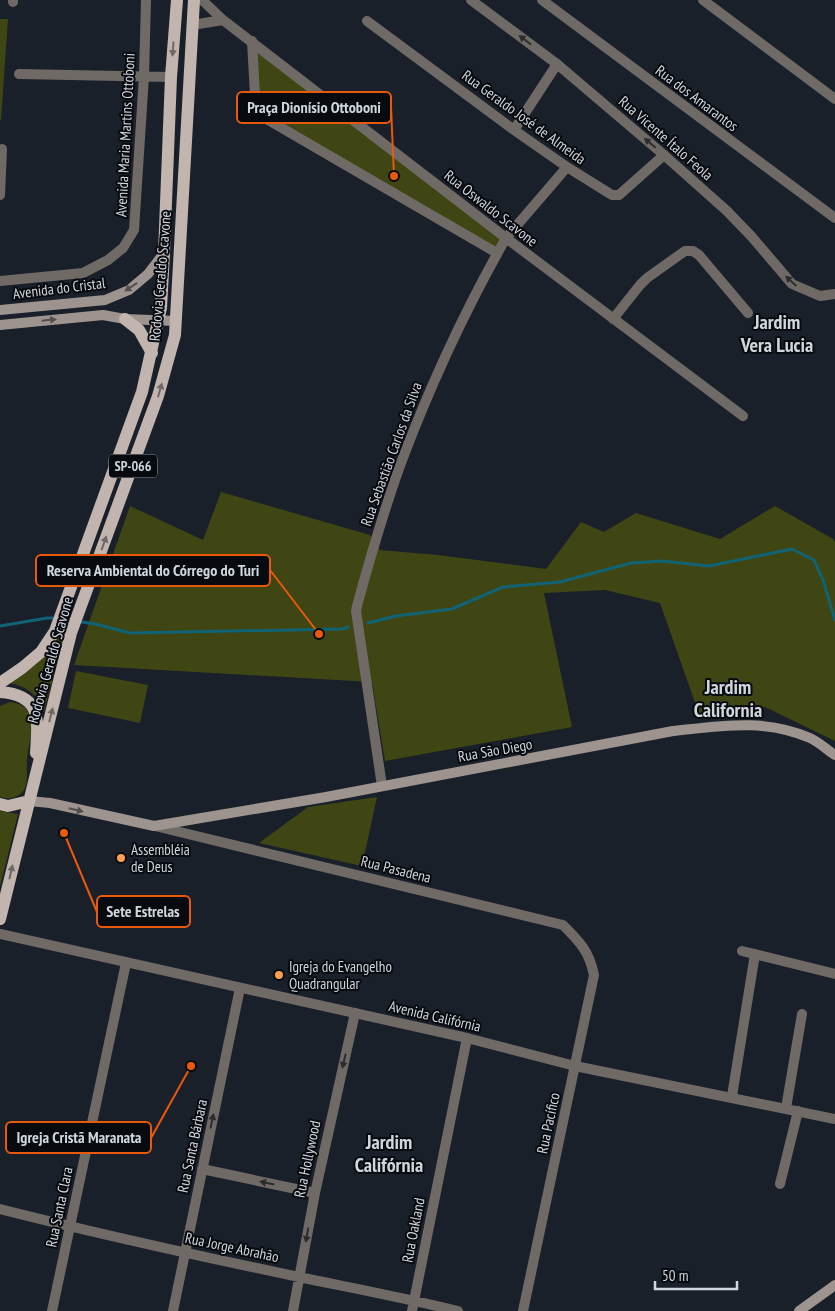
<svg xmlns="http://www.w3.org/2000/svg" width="835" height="1311" viewBox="0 0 835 1311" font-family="'PT Sans Narrow',sans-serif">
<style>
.green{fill:#3f4513}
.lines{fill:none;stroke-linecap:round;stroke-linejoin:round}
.stream{stroke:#106374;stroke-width:3}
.minor{stroke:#706a67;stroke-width:10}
.tertiary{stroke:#706a67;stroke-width:10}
.secondary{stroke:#9e948f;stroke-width:10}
.primary{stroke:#c2b5af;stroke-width:12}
.oneway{fill:#2c2c2d}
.oneway2{fill:#6e6867}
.oneway3{fill:#524f4e}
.poi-dot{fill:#fa9f50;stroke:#070a0e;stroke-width:2}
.labels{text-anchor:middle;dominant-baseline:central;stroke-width:4;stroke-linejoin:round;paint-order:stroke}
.shield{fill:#070a0e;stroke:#94989e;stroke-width:1}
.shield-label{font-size:14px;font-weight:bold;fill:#d1d5dc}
.street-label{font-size:15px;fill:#d1d5dc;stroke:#070a0e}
.poi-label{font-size:15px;fill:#d1d5dc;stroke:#070a0e;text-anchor:start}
.district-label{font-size:20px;font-weight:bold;fill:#d1d5dc;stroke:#070a0e}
.leader{fill:none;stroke:#e8590c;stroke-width:2}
.callout-dot{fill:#e8590c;stroke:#070a0e;stroke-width:2}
.callout{fill:#070a0e;stroke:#e8590c;stroke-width:2}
.callout-label{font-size:16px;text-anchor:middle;font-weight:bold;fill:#d1d5dc}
</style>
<rect width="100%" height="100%" fill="#1a202a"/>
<path class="green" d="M0 19H8L1 120H0Z
M252 41 506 238 497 253 256 113Z
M221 492 370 535 380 550 438 555 546 569 581 522 604 532 636 513 720 539 775 506 833 539 835 542V741L765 707 699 714 660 603 605 590 544 593 572 727 385 761 372 682 74 665 130 506 203 540Z
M69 618 44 712C38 694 24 684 5 683 36 661 52 653 69 618Z
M76 671 148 685 140 723 68 708Z
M10 702C42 705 29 739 27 759 26 768 29 783 24 790 18 798 9 800 0 797V706Z
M377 797 362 866 259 843 308 807Z
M0 811 18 814 0 887Z"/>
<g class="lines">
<path class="stream" d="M82 622 95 624 130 633 342 629 348 627
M368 623 396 616 452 609 503 587 560 582 631 563 662 561 709 566 792 549 814 560 823 580 835 620
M0 626 47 618H53"/>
<path class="minor" d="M703 0 835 99
M13 2V0
M367 21 514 130 567 167 612 195H619L664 155
M252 41 256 113 497 253
M19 74 171 77
M514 130 557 64
M567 167 506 238 743 416
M0 195 2 149
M0 281 83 273 108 260 123 248 134 230 144 76 146 0
M613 319 640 285 647 278 685 251H693L699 255 748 313
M155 826 563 925C580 942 589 951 594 975L523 1311
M742 951 835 974
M732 1096 755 954
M786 1108 802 1014
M202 1169 315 1193
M780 1184 798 1111
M0 1209C99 1234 199 1256 299 1277 352 1288 405 1298 458 1311
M52 1311 126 963
M173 1311 240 988
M293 1311 315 1193 355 1013
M412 1311 467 1038"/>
<path class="tertiary" d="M202 0 223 20 506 238C465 310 430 386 401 463 384 510 370 558 357 606L356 611 382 786
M471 0 557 64 664 155 727 211 752 237 792 284 820 296 835 294
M542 0 835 218
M192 25 223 20
M0 934 467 1038 575 1066 835 1119"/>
<path class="secondary" d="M0 310 105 300 129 290 148 274 164 253
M0 325 103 315 125 319 176 321
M29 801 50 803 154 826 326 797 673 731C721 726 764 718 810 738 819 742 827 750 835 755
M799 1311 835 1285"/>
<path class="primary" d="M125 319 139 330 152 353
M0 683 22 668 41 652 55 631 142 392 158 321 161 308 164 253 171 77 177 0
M0 692C42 695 38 719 36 753
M0 804 8 806 29 801
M0 919 71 633 158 396 175 335 194 0"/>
</g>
<defs><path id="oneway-solid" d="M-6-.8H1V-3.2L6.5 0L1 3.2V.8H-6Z" transform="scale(1.25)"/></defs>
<g class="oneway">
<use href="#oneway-solid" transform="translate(525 40) rotate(-143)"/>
<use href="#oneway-solid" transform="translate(650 143) rotate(-140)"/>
<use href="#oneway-solid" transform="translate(791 281) rotate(-137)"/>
<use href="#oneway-solid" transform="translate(344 1061) rotate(103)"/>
<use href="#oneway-solid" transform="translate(212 1121) rotate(-78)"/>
<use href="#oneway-solid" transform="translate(267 1183) rotate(-168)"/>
<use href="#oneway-solid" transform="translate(307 1235) rotate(100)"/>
</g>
<g class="oneway2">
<use href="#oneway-solid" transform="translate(173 49) rotate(94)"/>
<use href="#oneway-solid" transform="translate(160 390) rotate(-74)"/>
<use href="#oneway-solid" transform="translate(104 543) rotate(-70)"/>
<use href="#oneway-solid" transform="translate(51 715) rotate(-76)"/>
<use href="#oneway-solid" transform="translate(11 872) rotate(-77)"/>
</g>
<g class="oneway3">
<use href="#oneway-solid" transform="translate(131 287) rotate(146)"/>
<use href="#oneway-solid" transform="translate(49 320) rotate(-6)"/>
<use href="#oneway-solid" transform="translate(76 810) rotate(13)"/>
</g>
<g class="poi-dot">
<circle cx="121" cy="858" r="5"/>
<circle cx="279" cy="975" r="5"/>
</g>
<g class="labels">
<rect class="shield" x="109" y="454.5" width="48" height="23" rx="4"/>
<g class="shield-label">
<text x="133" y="466">SP-066</text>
</g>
<g class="street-label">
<text transform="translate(697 98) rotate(37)">Rua dos Amarantos</text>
<text transform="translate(524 117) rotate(36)">Rua Geraldo José de Almeida</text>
<text transform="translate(125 135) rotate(-87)">Avenida Maria Martins Ottoboni</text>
<text transform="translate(666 138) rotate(41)">Rua Vicente Ítalo Feola</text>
<text transform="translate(491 208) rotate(38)">Rua Oswaldo Scavone</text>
<text transform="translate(160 276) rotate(-85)">Rodovia Geraldo Scavone</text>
<text transform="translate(59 288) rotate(-7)">Avenida do Cristal</text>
<text transform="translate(391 454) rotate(-70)">Rua Sebastião Carlos da Silva</text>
<text transform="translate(50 660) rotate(-74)">Rodovia Geraldo Scavone</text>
<text transform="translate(495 750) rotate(-10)">Rua São Diego</text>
<text transform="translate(396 869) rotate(14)">Rua Pasadena</text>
<text transform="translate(435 1016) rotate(13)">Avenida Califórnia</text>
<text transform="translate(548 1123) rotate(-78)">Rua Pacífico</text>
<text transform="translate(192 1146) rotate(-78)">Rua Santa Bárbara</text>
<text transform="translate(307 1159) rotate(-78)">Rua Hollywood</text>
<text transform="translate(59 1207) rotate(-78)">Rua Santa Clara</text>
<text transform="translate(413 1230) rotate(-79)">Rua Oakland</text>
<text transform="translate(232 1247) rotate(12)">Rua Jorge Abrahão</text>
</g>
<g class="poi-label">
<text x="131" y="849">Assembléia<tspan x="131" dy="17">de Deus</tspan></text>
<text x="289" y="966">Igreja do Evangelho<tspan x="289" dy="17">Quadrangular</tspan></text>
</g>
<g class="district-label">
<text x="777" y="322">Jardim<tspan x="777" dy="23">Vera Lucia</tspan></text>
<text x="728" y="687">Jardim<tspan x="728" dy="23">California</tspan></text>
<text x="389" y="1142">Jardim<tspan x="389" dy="23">Califórnia</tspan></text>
</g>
</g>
<path class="leader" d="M394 176L391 107M319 634L270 570M64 833L97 912M191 1066L151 1138"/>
<g class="callout-dot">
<circle cx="394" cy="176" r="5"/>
<circle cx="319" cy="634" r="5"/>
<circle cx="64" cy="833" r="5"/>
<circle cx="191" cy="1066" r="5"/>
</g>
<g class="callout">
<rect x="237" y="92" width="154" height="31" rx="5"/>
<rect x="36" y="555" width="234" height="31" rx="5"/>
<rect x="97" y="896" width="93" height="31" rx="5"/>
<rect x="6" y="1122" width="145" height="31" rx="5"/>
</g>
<g class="callout-label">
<text x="314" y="113">Praça Dionísio Ottoboni</text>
<text x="153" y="576">Reserva Ambiental do Córrego do Turi</text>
<text x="143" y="917">Sete Estrelas</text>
<text x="79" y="1143">Igreja Cristã Maranata</text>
</g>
<path d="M655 1281v8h82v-8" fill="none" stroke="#d1d5dc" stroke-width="2.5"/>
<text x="662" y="1281" font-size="15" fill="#d1d5dc" stroke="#070a0e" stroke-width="4" paint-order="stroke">50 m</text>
</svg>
